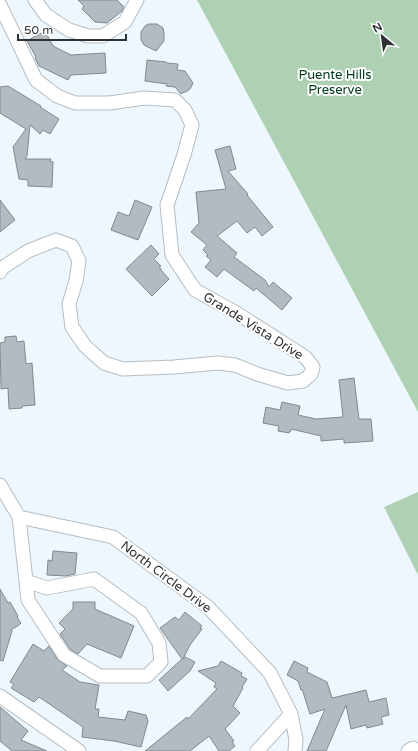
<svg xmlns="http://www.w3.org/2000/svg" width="418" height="751" viewBox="0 0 418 751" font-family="'Varela Round',sans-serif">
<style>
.green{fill:#aed1b4}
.building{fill:#b2bbc1;stroke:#81898f}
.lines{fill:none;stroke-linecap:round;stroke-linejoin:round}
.street-casing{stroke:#b5bdc4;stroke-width:15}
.street{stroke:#fff;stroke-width:13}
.labels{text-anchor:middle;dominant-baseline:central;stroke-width:4;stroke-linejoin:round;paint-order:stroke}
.park-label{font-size:13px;fill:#003c17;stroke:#fff}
.street-label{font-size:13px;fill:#2e3134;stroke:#fff}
</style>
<rect width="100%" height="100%" fill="#eef7fe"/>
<path class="green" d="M197 0H418V412Z
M418 492V575L384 507Z"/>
<path class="building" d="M78 0H117L124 7 122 11 107 23 95 22 82 9 84 6Z
M148 24H157L163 28 164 33V41L156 51 144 45 141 40V32L145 26Z
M45 31 53 46 71 55 105 53 106 73 71 75 68 80 39 66 35 58 36 57 27 41Z
M147 60 166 62 167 63 178 64 177 70 185 71 193 83 190 89 186 92H184L181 94 175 87 166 86 167 84 145 81Z
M8 86 41 106 40 107 59 119 50 134 43 130 40 134 30 125 27 156 25 159H51L50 161 53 162 52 187 28 186V180L19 179 13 147 26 129 0 113V87Z
M230 146 236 169 228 171 248 194 247 195 273 227 262 236 255 227 247 233 237 221 217 236 237 253 234 257 265 280 269 287 273 282 292 298 282 310 256 288 254 291 224 269 217 277 205 267 211 260 206 256 208 255 203 250 207 245 191 232 199 223 196 192 226 189 215 150Z
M0 200 15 220 0 232Z
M135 200 152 207 138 240 111 230 118 212 129 216Z
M151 245 159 254 154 259 161 266 159 267 161 269V270L169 279 152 296 126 269Z
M16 336 17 342 24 341 26 364 32 363 35 405 22 406V408L9 409 8 388 1 389 0 343 5 342V337Z
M354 378 359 419H371L373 441 344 443V439L321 441V436L291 429 290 432H289V433L278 431 279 426 263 423 266 407 280 410 282 402 300 406 298 415 316 419 343 417 339 380Z
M53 551 77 553 75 574 66 576 47 575 48 560 52 561Z
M0 589 8 603 10 602 18 616 17 617 21 623 19 625 11 630 12 631 3 661 0 660Z
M73 602H95V609L134 626 121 658 87 644 78 654 70 649 60 634 65 629 59 623 73 609Z
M185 612 202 626 200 628 202 629 190 645 183 659 185 657 195 662 190 671 168 691 159 680 182 659 160 628 175 617 179 620Z
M33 644 44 651 49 646 58 660 67 666 62 670 80 682 99 685 95 709H99L98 717 125 720 128 711 146 715 148 721 141 747 114 741 82 737 83 727 39 697 34 702 11 688 14 684 10 682Z
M221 661 242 673 241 676 247 679 242 687 243 688 233 706 240 713 225 729 234 741 232 742 235 746 229 751H219L209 736 190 751H145L187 717 188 719 217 689 214 687 216 683 198 671 218 666Z
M294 661 308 668 307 672 327 682 332 698 366 690 369 702 386 698 389 715 381 717 383 724 367 728 366 725 351 729 346 705 326 751H307L325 709 310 714 302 689 301 690 298 681 287 675Z
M0 707 28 731 21 740 47 751H12L0 741Z"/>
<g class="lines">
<g class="street-casing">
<path id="street" d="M35 0 46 15 69 30 88 36H103L125 22 137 0
M0 5 36 80 57 96 75 103H110L144 98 175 100 185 110 192 125 184 155 167 205 172 255 195 290 238 314 305 357 313 367 311 374 303 381 288 383 257 374 235 365 218 363 174 367 123 369 104 363 85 346 72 327 69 304 76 281 79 261 72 246 56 240 28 251 2 268 0 272
M0 485 19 517 113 537 208 607 270 673 291 714 294 729 296 740 295 751
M19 517 28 600 64 655 100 676H147L161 662 159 643 141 613 94 579 47 588 26 581
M0 696 79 751
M257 751 291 714
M408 751 413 748"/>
</g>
<use href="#street" class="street"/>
</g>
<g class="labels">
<g class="park-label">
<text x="335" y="75">Puente Hills<tspan x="335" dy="15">Preserve</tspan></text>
</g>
<g class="street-label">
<text transform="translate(253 326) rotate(32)">Grande Vista Drive</text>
<text transform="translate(166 577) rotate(37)">North Circle Drive</text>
</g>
</g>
<g transform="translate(382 36) rotate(331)" stroke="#ffffff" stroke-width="3" paint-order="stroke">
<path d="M0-3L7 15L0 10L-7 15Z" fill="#2e3134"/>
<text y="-6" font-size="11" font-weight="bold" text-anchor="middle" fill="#2e3134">N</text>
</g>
<path d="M18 34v6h108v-6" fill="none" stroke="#2e3134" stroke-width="2"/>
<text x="24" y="34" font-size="12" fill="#2e3134" stroke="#ffffff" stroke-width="3" paint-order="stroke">50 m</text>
</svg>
